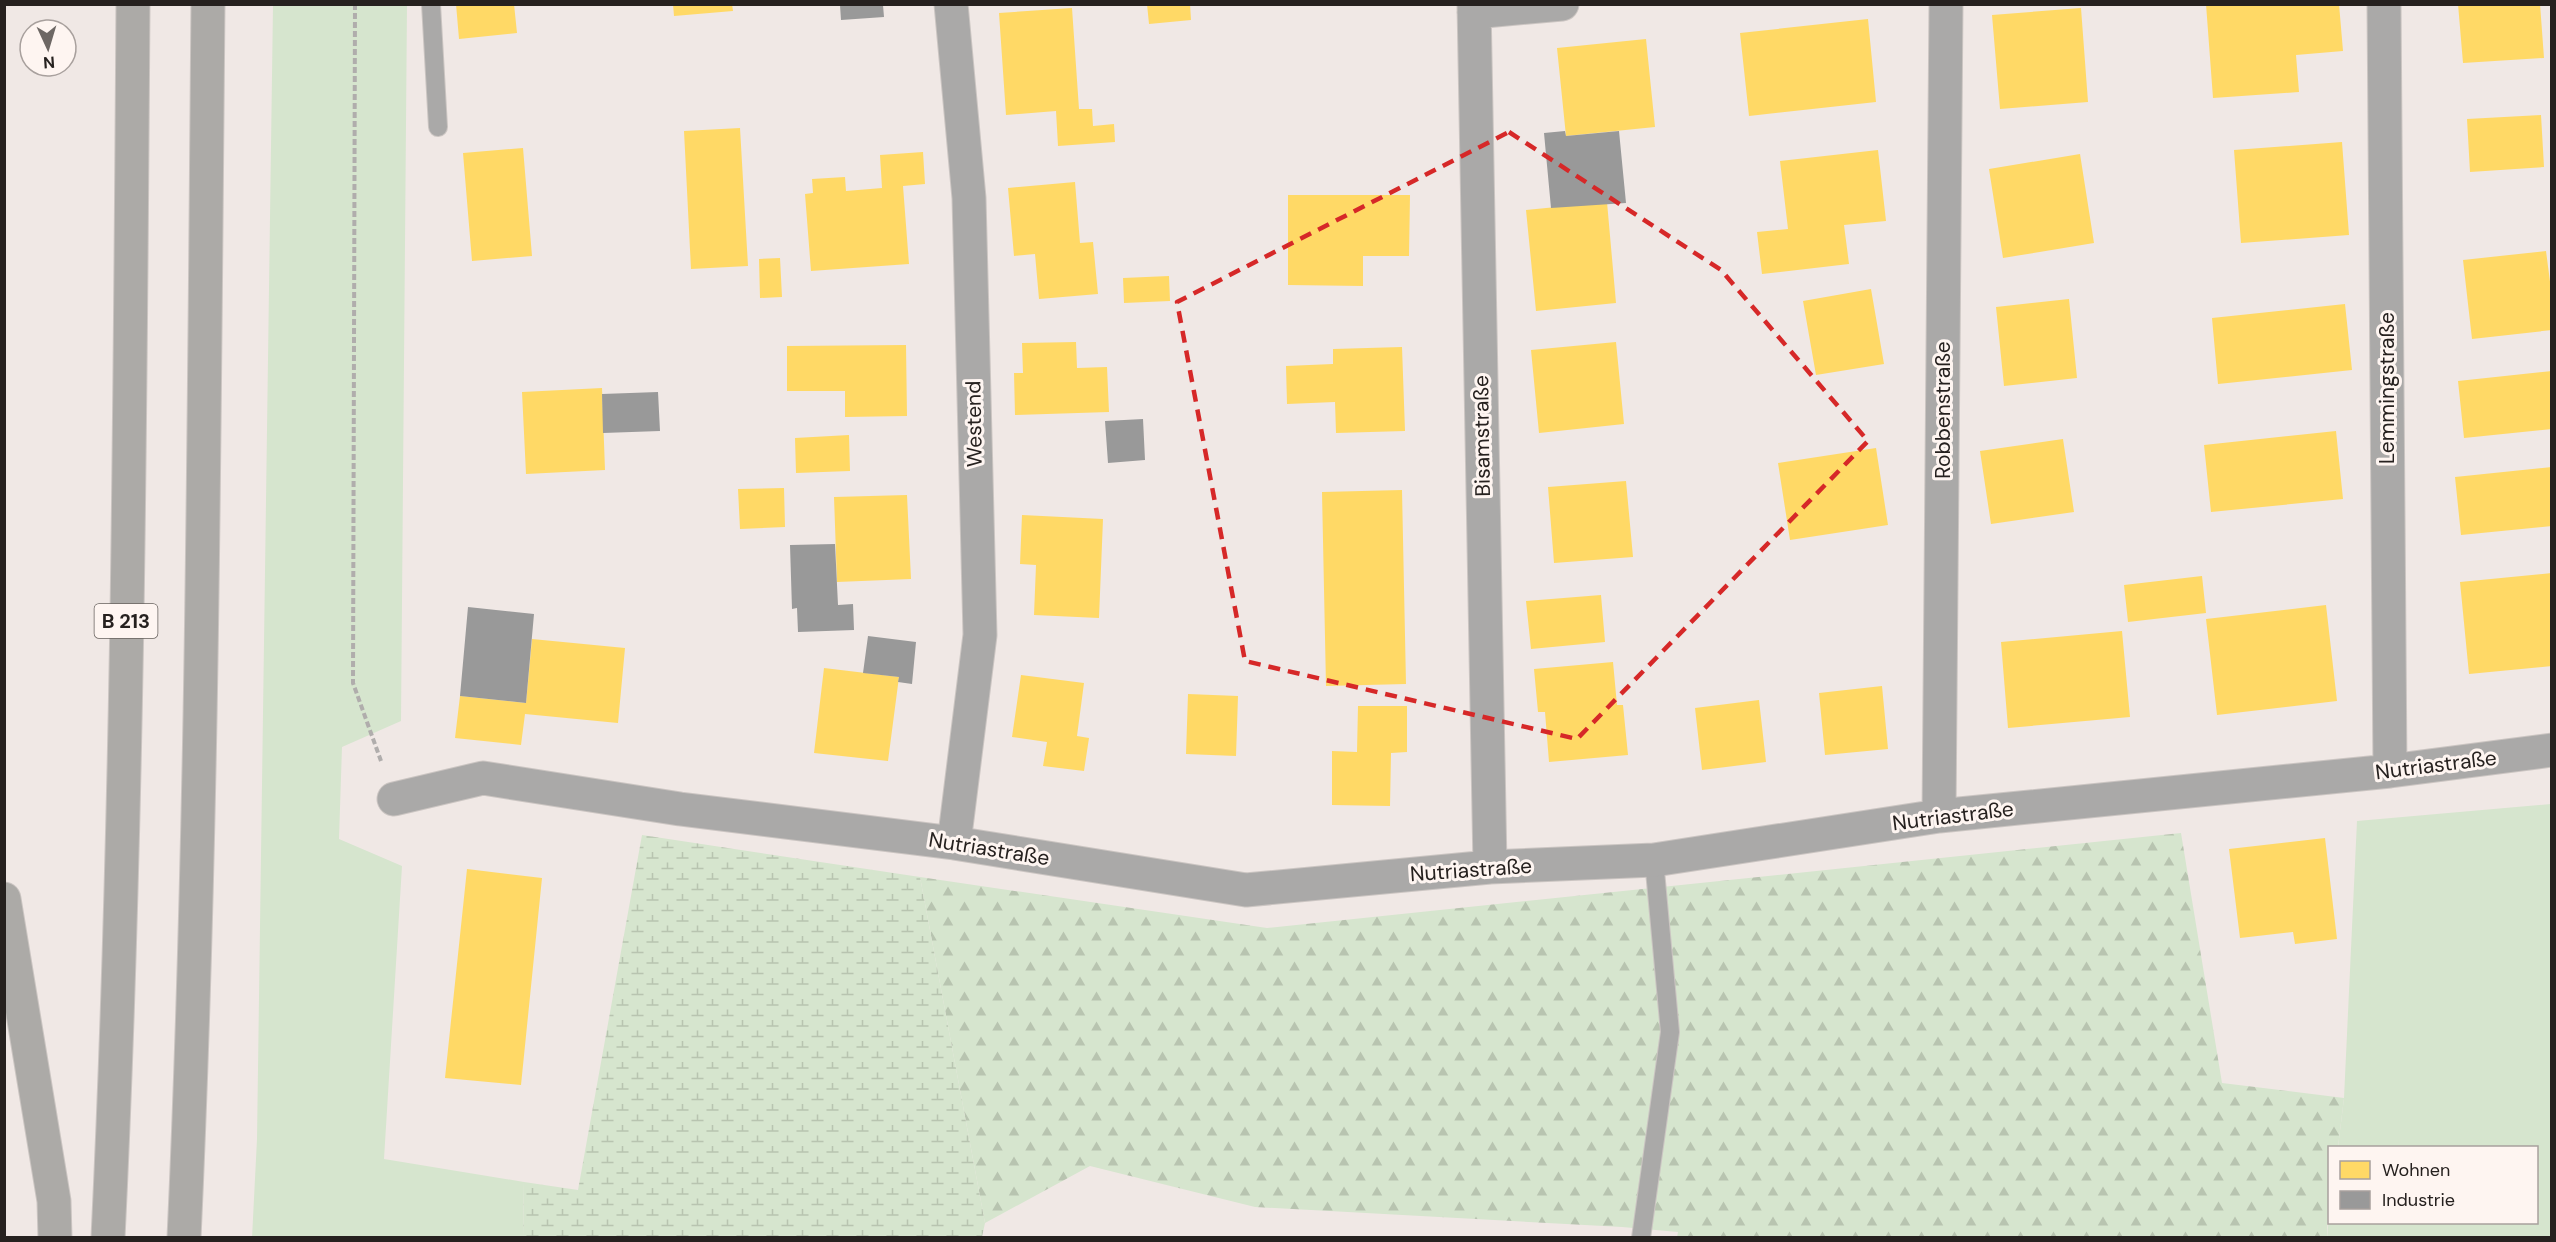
<svg xmlns="http://www.w3.org/2000/svg" width="2556" height="1242" viewBox="0 0 2556 1242" font-family="'DM Sans',sans-serif">
<style>
.grass{fill:#d6e5ce}
.forest{fill:url(#forest-firs)}
.wetland{fill:url(#wetland-marsh)}
.homes{fill:#ffd966}
.industry{fill:#999}
.lines{fill:none;stroke-linecap:round;stroke-linejoin:round}
.service-casing{stroke:#cbc5c2;stroke-width:20}
.minor-casing{stroke:#cbc5c2;stroke-width:35}
.trunk-casing{stroke:#cbc5c2;stroke-width:35}
.path{stroke:#b0adac;stroke-width:4;stroke-dasharray:6 3;stroke-linecap:butt}
.service{stroke:#aaa9a8;stroke-width:18}
.minor{stroke:#aaa9a8;stroke-width:33}
.trunk{stroke:#acaaa7;stroke-width:33}
.marked{fill:none;stroke:#d62828;stroke-width:4.5;stroke-dasharray:12 8;stroke-linejoin:round}
.labels{text-anchor:middle;dominant-baseline:central;stroke-width:6;stroke-linejoin:round;paint-order:stroke}
.shield{fill:#fef5f1;stroke:#67615e;stroke-width:1.5}
.shield-label{font-size:20px;font-weight:bold;fill:#26211f}
.street-label{font-size:21px;fill:#26211f;stroke:#fef5f1}
</style>
<defs>
<pattern id="forest-firs" width="22" height="20" patternUnits="userSpaceOnUse" patternTransform="scale(1.5)"><rect width="22" height="20" fill="#d6e5ce"/><path d="M5 1l3.5 6h-7zM16 11l3.5 6h-7z" fill="#b8c4b0"/></pattern>
<pattern id="wetland-marsh" width="20" height="14" patternUnits="userSpaceOnUse" patternTransform="scale(1.5)"><rect width="20" height="14" fill="#d6e5ce"/><path d="M1 5h8M5 5V1M11 12h8M15 12V8" fill="none" stroke="#b8c4b0"/></pattern>
</defs>
<rect width="100%" height="100%" fill="#f0e8e5"/>
<path class="grass" d="M273 5H407L401 721 342 747 339 839 402 866 384 1159 524 1182 523 1237 252 1238 257 1139Z
M2551 804V1237L2327 1238 2329 1216 2330 1222H2536V1148L2338 1147 2344 1098 2357 821Z"/>
<path class="forest" d="M2181 833 2222 1083 2344 1098 2338 1147 2330 1148 2327 1237H1677L1678 1232 1622 1227 1255 1207 1090 1166 985 1223 920 877 1267 928Z"/>
<path class="wetland" d="M642 835 920 877 985 1223 982 1237H523L524 1182 578 1190Z"/>
<path class="homes" d="M456 4H514L517 33 459 39Z
M673 4H732L733 11 674 16Z
M1147 4H1190L1191 20 1149 24Z
M2206 4H2339L2343 51 2296 55 2299 92 2213 98Z
M2458 4H2540L2544 58 2463 63Z
M1072 8 1079 109H1092L1093 126 1114 124 1115 142 1058 146 1056 111 1006 115 999 13Z
M2081 8 2088 102 2000 109 1992 15Z
M1868 19 1876 102 1749 116 1740 33Z
M1646 39 1655 127 1566 136 1557 48Z
M2541 115 2544 167 2470 172 2467 119Z
M740 128 748 266 691 269 684 131Z
M2342 142 2349 235 2241 243 2234 150Z
M523 148 532 256 472 261 463 153Z
M1878 150 1886 221 1844 225 1849 264 1762 274 1757 232 1788 229 1780 161Z
M923 152 925 184 903 186 909 264 811 271 805 194 813 193 812 179 845 177 846 191 882 188 880 155Z
M2080 154 2094 243 2003 258 1989 169Z
M1075 182 1080 243 1093 242 1098 294 1039 299 1035 254 1014 256 1008 188Z
M1288 195H1410L1409 256H1363V286L1288 285Z
M1607 202 1616 303 1536 311 1526 210Z
M2546 251 2552 297V330L2472 339 2463 260Z
M780 258 782 297 760 298 759 259Z
M1169 276 1170 301 1124 303 1123 278Z
M1871 289 1884 364 1816 375 1803 301Z
M2069 299 2077 378 2004 386 1996 307Z
M2345 304 2352 370 2218 384 2212 318Z
M1076 342 1077 368 1107 367 1109 412 1015 415 1014 373H1023L1022 343Z
M1616 342 1624 424 1539 433 1531 350Z
M906 345 907 416 845 417V391H787V346Z
M1402 347 1405 431 1336 433 1335 402 1287 404 1286 366 1333 364V349Z
M2552 371V429L2464 438 2458 381Z
M602 388 605 470 526 474 522 392Z
M2336 431 2343 499 2211 512 2204 445Z
M849 435 850 471 796 473 795 438Z
M2063 439 2074 512 1991 524 1980 451Z
M1876 448 1888 525 1790 540 1778 463Z
M2552 467V526L2461 535 2455 477Z
M1626 481 1633 557 1554 563 1548 487Z
M784 488 785 527 740 529 738 489Z
M1402 490 1406 684 1326 686 1322 492Z
M907 495 911 579 837 582 834 497Z
M1022 515 1103 519 1099 618 1034 615 1036 565 1020 564Z
M2552 573V666L2469 674 2460 582Z
M2202 576 2206 613 2128 622 2124 585Z
M1601 595 1605 642 1531 649 1526 601Z
M2326 605 2337 701 2217 715 2206 619Z
M2122 631 2130 717 2008 728 2001 642Z
M532 639 625 648 618 723 525 714 521 745 455 738 460 696 526 703Z
M1613 662 1617 705H1623L1628 755 1549 762 1545 712H1538L1534 669Z
M824 668 899 677 888 761 814 753Z
M1021 675 1084 683 1077 736 1089 738 1084 771 1043 766 1047 742 1012 737Z
M1882 686 1888 749 1825 755 1819 693Z
M1188 694 1238 696 1236 756 1186 754Z
M1759 700 1766 762 1702 770 1695 708Z
M1358 706H1407V752L1391 753 1390 806 1332 805V751L1357 752Z
M2325 838 2337 939 2295 944 2293 932 2240 938 2229 849Z
M467 869 542 878 521 1085 445 1078Z"/>
<path class="industry" d="M840 5H883L884 17 841 20Z
M1565 131 1566 136 1619 131 1626 203 1551 208 1544 133Z
M658 392 660 431 603 433 602 394Z
M1143 419 1145 460 1108 463 1105 421Z
M835 544 838 605 853 604 854 630 798 632 797 608 792 609 790 545Z
M468 607 534 614 526 703 460 696Z
M868 636 916 642 912 684 898 682 899 677 863 673Z"/>
<g class="lines">
<g class="service-casing">
<path id="service" d="M431 4 438 127
M1641 1238 1670 1032 1654 860"/>
</g>
<g class="minor-casing">
<path id="minor" d="M951 4 969 198 980 635 954 843
M1474 4 1490 867
M2384 4 2390 771
M1474 12 1562 4
M394 799 483 778 680 809 954 843 1246 890 1490 867 1654 860 1939 816 2390 771 2552 750
M1939 816 1946 4"/>
</g>
<g class="trunk-casing">
<path id="trunk" d="M4 899 54 1201 55 1238
M108 1238C128 827 130 415 133 4
M184 1238C203 827 204 415 208 4"/>
</g>
<path class="path" d="M355 4 353 683 381 761"/>
<use href="#service" class="service"/>
<use href="#minor" class="minor"/>
<use href="#trunk" class="trunk"/>
</g>
<path class="marked" d="M1509 132 1721 270 1868 441 1577 739 1245 661 1177 302Z"/>
<g class="labels">
<rect class="shield" x="94.5" y="604" width="63" height="34" rx="4.5"/>
<g class="shield-label">
<text x="126" y="621">B 213</text>
</g>
<g class="street-label">
<text transform="translate(2387 388) rotate(-90)">Lemmingstraße</text>
<text transform="translate(1943 410) rotate(-90)">Robbenstraße</text>
<text transform="translate(974 424) rotate(-91)">Westend</text>
<text transform="translate(1482 436) rotate(-91)">Bisamstraße</text>
<text transform="translate(2436 765) rotate(-7)">Nutriastraße</text>
<text transform="translate(1953 816) rotate(-7)">Nutriastraße</text>
<text transform="translate(989 849) rotate(9)">Nutriastraße</text>
<text transform="translate(1471 870) rotate(-4)">Nutriastraße</text>
</g>
</g>
<rect width="2556" height="1242" fill="none" stroke="#26211f" stroke-width="12"/>
<rect x="2328" y="1146" width="210" height="78" fill="#fef5f1" stroke="#a8a09d" stroke-width="1.5"/>
<rect x="2340" y="1161" width="30" height="18" fill="#ffd966" stroke="#a8a09d" stroke-width="1.5"/>
<text x="2382" y="1176" font-size="18" fill="#26211f">Wohnen</text>
<rect x="2340" y="1191" width="30" height="18" fill="#999999" stroke="#a8a09d" stroke-width="1.5"/>
<text x="2382" y="1206" font-size="18" fill="#26211f">Industrie</text>
<g transform="translate(48 48) rotate(176)"><circle r="28" fill="#fef5f1" stroke="#a8a09d" stroke-width="1.5"/>
<path d="M0-4.5L10 22L0 15L-10 22Z" fill="#6d6764"/>
<text y="-9" font-size="16" font-weight="bold" text-anchor="middle" fill="#26211f">N</text>
</g>
</svg>
